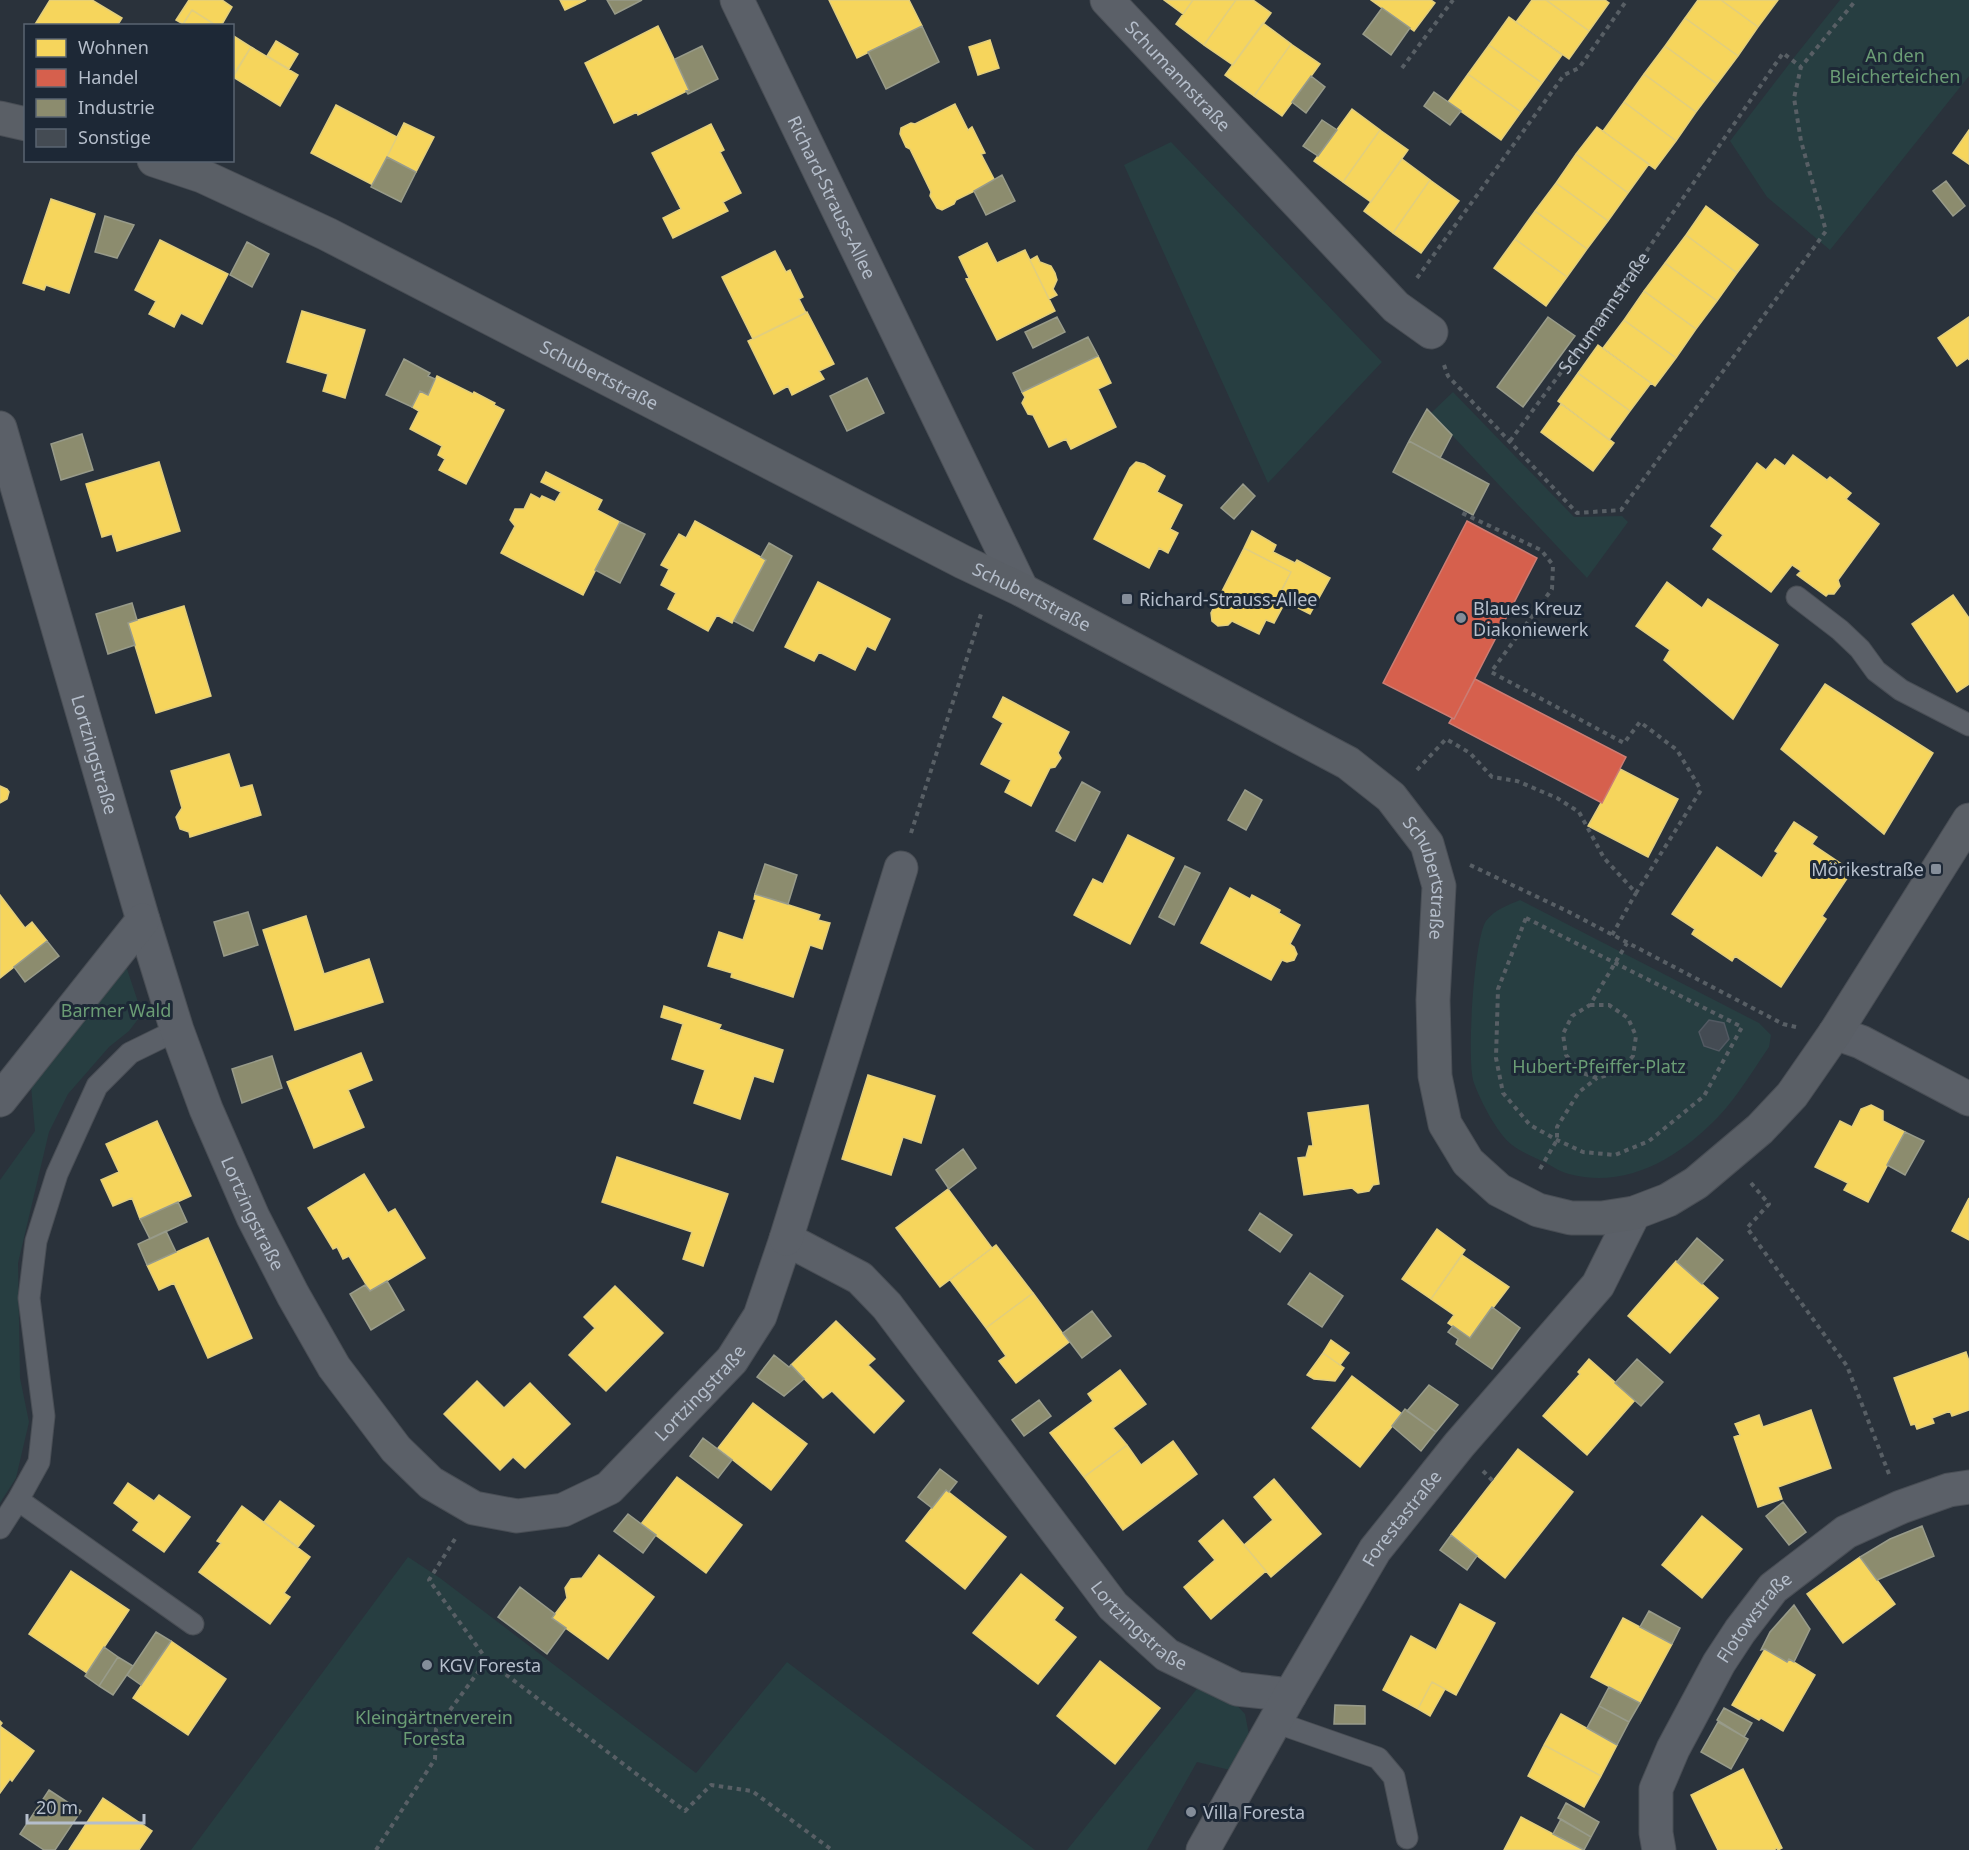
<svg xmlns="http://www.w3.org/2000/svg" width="1969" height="1850" viewBox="0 0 1969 1850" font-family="'Noto Sans',sans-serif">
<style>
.green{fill:#273e41}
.homes{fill:#f6d55c;stroke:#e2ce7d;stroke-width:1.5}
.shops{fill:#d6604d;stroke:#cc7c73;stroke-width:1.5}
.industry{fill:#8c8c6e;stroke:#989b8a;stroke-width:1.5}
.building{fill:#444b53;stroke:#525962;stroke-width:1.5}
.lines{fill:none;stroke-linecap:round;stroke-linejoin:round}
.lane-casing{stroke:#494e55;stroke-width:23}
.street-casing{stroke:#494e55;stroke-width:35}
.secondary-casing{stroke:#494e55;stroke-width:35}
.path{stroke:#585f65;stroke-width:4;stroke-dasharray:4.5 4.5;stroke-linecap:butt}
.lane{stroke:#5b6068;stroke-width:21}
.street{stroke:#5b6068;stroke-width:33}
.secondary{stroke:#5a5f66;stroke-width:33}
.poi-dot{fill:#848d99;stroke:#1d2836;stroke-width:2}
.labels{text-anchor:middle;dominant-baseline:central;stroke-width:6;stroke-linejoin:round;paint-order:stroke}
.park-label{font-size:18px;fill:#6b9d75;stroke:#1d2836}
.street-label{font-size:18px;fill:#b5becb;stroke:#1d2836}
.poi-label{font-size:18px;fill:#b5becb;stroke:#1d2836;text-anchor:start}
</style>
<rect width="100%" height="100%" fill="#2a323b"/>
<path class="green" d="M1840 0H1969V76L1830 250 1767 197 1730 141 1796 55Z
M1171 142 1382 362 1268 483 1124 165Z
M1453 392 1574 517 1622 516 1628 522 1587 578 1431 413Z
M1520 900 1759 1023 1771 1035 1769 1047C1753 1070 1738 1096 1718 1117 1680 1157 1626 1190 1569 1174 1560 1172 1552 1166 1544 1162 1534 1157 1521 1152 1512 1145 1497 1133 1481 1102 1474 1083 1466 1063 1474 938 1486 921 1494 910 1508 905 1520 900Z
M125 963 142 1014 129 1031 109 1047 68 1094 49 1132 18 1263 20 1378 29 1422 16 1478 0 1503V1180L35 1131 31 1086Z
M408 1557 440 1578 696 1773 787 1662 1035 1850H191Z
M1200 1685 1229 1697 1245 1714 1249 1735 1234 1771 1197 1762 1147 1850H1067Z"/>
<path class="homes" d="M50 0H92L122 18 117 26H34Z
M189 0H222L232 7 221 26H217L192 10 183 24 176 20Z
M560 0H586L565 10Z
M829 0H909L922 26 857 58Z
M1164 0H1193L1183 14Z
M1193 0H1236L1204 45 1176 24Z
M1236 0H1253L1271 13 1233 65 1204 45Z
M1371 0H1431L1435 3 1414 31Z
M1532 0H1546L1589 31 1569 59 1516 22Z
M1546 0H1605L1609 3 1589 31Z
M1698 0H1721L1758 27 1738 56 1685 18Z
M1721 0H1778L1758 27Z
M192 10 217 26H182Z
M1509 17 1562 55 1542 83 1489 45Z
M1685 18 1738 56 1717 84 1665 46Z
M1263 23 1291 44 1254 96 1225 75Z
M658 26 689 90 638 115 637 112 614 123 585 63Z
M232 35 251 47 232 77Z
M990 40 999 68 978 75 969 47Z
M276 41 298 54 289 69 267 56Z
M1291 44 1320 64 1282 116 1254 96Z
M1489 45 1542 83 1521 112 1468 74Z
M1665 46 1717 84 1696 112 1644 74Z
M251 47 298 75 280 106 233 77Z
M1468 74 1521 112 1501 140 1448 102Z
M1644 74 1696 112 1676 141 1624 102Z
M1624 102 1676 141 1655 169 1603 131Z
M955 104 968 130 972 127 985 153 981 154 995 181 956 200 954 204 942 210 937 208 930 196 931 192 910 149 906 147 900 134 901 128 911 123 915 124Z
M336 105 397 137 373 185 311 153Z
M1352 109 1380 130 1343 182 1314 161Z
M404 123 434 137 416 172 387 157Z
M711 124 724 150 720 152 741 193 723 202 728 211 673 238 663 218 681 209 652 153Z
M1597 127 1649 164 1628 193 1576 154Z
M1380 130 1408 150 1371 202 1343 182Z
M1969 130V164L1953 153Z
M1576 154 1628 193 1608 221 1556 183Z
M1402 159 1430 180 1393 233 1364 211Z
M1430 180 1459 201 1421 253 1393 233Z
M1556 183 1608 221 1587 249 1535 211Z
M51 199 95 214 69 293 46 285 44 290 23 283Z
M1706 206 1758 245 1737 273 1686 235Z
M1535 211 1587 249 1567 277 1515 239Z
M1686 235 1737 273 1717 301 1665 263Z
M1515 239 1567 277 1546 306 1494 268Z
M160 240 228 274 202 324 181 313 174 327 149 314 156 301 135 290Z
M987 243 997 263 1025 250 1055 311 997 340 966 279 969 278 959 257Z
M775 251 786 272 790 270 803 297 799 299 806 313 753 339 722 277Z
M1037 256 1040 262 1051 266 1055 273 1057 280 1053 289 1057 295 1049 299 1030 260Z
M1665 263 1717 301 1696 329 1644 291Z
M1644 291 1696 329 1676 358 1624 320Z
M302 311 365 330 345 398 323 391 328 374 287 362Z
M807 312 834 364 819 371 824 379 792 395 788 386 774 394 748 341Z
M1969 317V360L1968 358 1957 366 1938 338Z
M1624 320 1676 358 1655 386 1603 348Z
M1598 345 1651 383 1630 411 1578 373Z
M1098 356 1111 383 1098 389 1116 427 1071 449 1066 439 1049 447 1033 415 1028 414 1022 403 1025 397 1022 392Z
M1578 373 1630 411 1609 440 1558 401Z
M437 376 473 394 474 392 495 403 494 405 504 410 466 484 439 470 445 459 438 455 442 446 410 429 419 411 412 407 420 391 428 395Z
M1561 404 1614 443 1593 471 1541 432Z
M1793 455 1827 480 1830 477 1851 493 1846 499 1879 524 1838 580 1840 586 1834 594H1828L1826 596 1797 575 1801 571 1792 565 1771 592 1713 549 1723 535 1711 526 1757 463 1766 470 1775 459 1785 466Z
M159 462 180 531 117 551 112 534 102 537 86 484Z
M1136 462 1144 464 1165 476 1157 492 1182 505 1170 529 1178 533 1168 553 1159 548 1149 568 1094 539 1130 468Z
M546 472 602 500 597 510 620 522 583 595 501 553 515 526 510 520 515 509H524L531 494 540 499 542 496 555 502 561 492 541 482Z
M695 521 766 560 732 623 717 615 708 631 668 609 676 593 661 585 669 569 661 565 679 534 686 538Z
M1252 531 1276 545 1273 552 1295 563 1297 560 1330 578 1310 614 1278 598 1291 572 1244 548Z
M1244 548 1291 572 1274 604 1282 608 1274 623 1266 620 1259 634 1232 621 1228 625 1218 626 1212 621 1211 613Z
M818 582 890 619 875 650 867 646 855 670 819 652 814 661 785 647Z
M1667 582 1702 608 1708 599 1778 645 1733 719 1664 660 1670 650 1636 626Z
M1953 595 1969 618V684L1957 692 1912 624Z
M184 606 211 696 156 713 128 623Z
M1825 684 1933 753 1884 834 1781 749Z
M1003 697 1069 732 1058 753 1061 758 1055 767 1050 768 1031 806 1005 792 1011 780 981 764 1003 723 993 717Z
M229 754 240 788 252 785 261 815 190 837 189 832 180 829 176 817 182 808 171 771Z
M1620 769 1678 799 1648 857 1588 826Z
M0 786 7 789 9 792 7 799 0 803Z
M1794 822 1817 837 1812 844 1852 871 1822 916 1826 919 1781 987 1735 956 1732 961 1692 934 1695 929 1672 914 1717 847 1762 878 1778 853 1775 851Z
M1128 835 1174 858 1130 944 1074 915 1093 879 1103 884Z
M1230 888 1250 899 1252 895 1280 910 1279 913 1300 925 1290 944 1294 947 1297 954 1294 960 1287 962 1282 960 1271 980 1201 943Z
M755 894 820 915 818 920 830 923 822 949 810 945 793 997 731 977 732 973 708 966 719 932 743 940 756 900 754 899Z
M0 895 25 928 32 922 47 941 0 978Z
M306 916 324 974 369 959 383 1002 295 1030 263 930Z
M664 1006 721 1025 719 1029 783 1050 773 1082 754 1076 740 1119 694 1103 705 1070 672 1059 683 1024 661 1017Z
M361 1053 372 1080 348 1090 364 1127 314 1148 287 1082Z
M868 1075 935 1096 921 1143 903 1137 891 1175 842 1159Z
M1368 1105 1379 1184 1373 1185 1369 1191 1358 1193 1352 1188 1304 1195 1298 1158 1306 1157 1309 1146H1313L1308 1113Z
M1871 1105 1883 1111V1121L1905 1132 1868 1202 1844 1190 1848 1183 1815 1167 1840 1121 1852 1127 1861 1109Z
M157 1121 191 1196 140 1219 132 1198 113 1206 101 1180 119 1172 106 1144Z
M617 1157 728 1194 703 1266 683 1259 692 1232 602 1202Z
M364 1174 388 1213 395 1209 425 1258 370 1291 349 1256 343 1259 337 1247 333 1249 308 1208Z
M948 1189 992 1248 940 1287 896 1228Z
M1969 1198V1240L1952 1231Z
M1437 1229 1465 1250 1431 1299 1402 1279Z
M208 1238 252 1338 208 1358 174 1283 159 1290 147 1265Z
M996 1245 1033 1293 986 1328 950 1280Z
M1462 1255 1509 1287 1470 1338 1448 1323 1454 1315 1431 1299Z
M1676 1261 1718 1298 1670 1353 1628 1316Z
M615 1286 663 1333 606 1391 569 1355 595 1328 584 1317Z
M1033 1293 1069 1342 1016 1383 999 1361 1006 1356 986 1328Z
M836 1321 875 1359 868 1365 904 1401 874 1433 832 1391 823 1398 791 1365Z
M1331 1340 1349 1353 1340 1365 1323 1353Z
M1966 1352 1969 1361V1410L1952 1416 1950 1411 1932 1418 1934 1423 1917 1429 1915 1424 1911 1425 1894 1378Z
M1323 1353 1344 1368 1335 1381 1314 1379 1307 1375Z
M1589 1359 1635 1400 1587 1455 1543 1416 1580 1374 1578 1372Z
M1120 1370 1146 1404 1113 1428 1127 1445 1084 1477 1050 1433 1093 1401 1088 1394Z
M1352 1376 1402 1414 1360 1467 1312 1428Z
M477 1381 504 1408 530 1383 570 1424 525 1468 513 1457 500 1470 444 1414Z
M753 1403 807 1444 771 1490 718 1448Z
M1811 1410 1831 1468 1778 1487 1782 1499 1758 1507 1734 1437 1740 1435 1735 1424 1759 1415 1763 1427Z
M1173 1441 1197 1474 1123 1530 1084 1477 1127 1445 1141 1465Z
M1518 1449 1573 1492 1505 1578 1451 1535Z
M677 1477 742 1525 706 1573 641 1524Z
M1274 1479 1321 1534 1271 1577 1244 1545 1273 1520 1254 1497Z
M128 1483 154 1501 159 1495 190 1517 164 1552 133 1530 139 1522 114 1503Z
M946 1490 1006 1537 965 1589 906 1541Z
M280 1501 314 1526 298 1547 264 1522Z
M242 1506 310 1557 284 1593 290 1597 270 1624 199 1572 221 1543 217 1541Z
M1702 1516 1742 1549 1702 1598 1662 1565Z
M1223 1520 1266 1571 1211 1619 1184 1587 1215 1560 1199 1541Z
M599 1555 654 1597 608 1659 552 1618 567 1598 565 1588 571 1579 582 1578Z
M1860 1557 1895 1604 1843 1643 1807 1594Z
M71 1571 129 1610 87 1673 29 1634Z
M1021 1574 1063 1608 1054 1620 1076 1637 1038 1684 973 1633Z
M1460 1604 1495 1623 1456 1695 1432 1682 1418 1709 1383 1690 1411 1636 1436 1650Z
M1623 1618 1672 1644 1640 1703 1591 1677Z
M171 1641 226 1679 188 1735 133 1698Z
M1765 1649 1787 1662 1789 1659 1815 1675 1783 1731 1761 1718 1759 1720 1732 1705Z
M1100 1661 1160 1708 1115 1764 1057 1716Z
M1432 1682 1445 1689 1430 1716 1418 1709Z
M1561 1714 1617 1745 1601 1776 1544 1745Z
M0 1721 2 1723 0 1726 34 1751 12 1781 10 1779 0 1793Z
M1544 1745 1601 1776 1584 1807 1528 1776Z
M1743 1769 1782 1848 1778 1850 1777 1848 1774 1850H1718L1691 1795Z
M103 1798 152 1831 139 1850H69Z
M1521 1817 1553 1834 1583 1850H1504Z"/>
<path class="shops" d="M1467 521 1537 558 1454 719 1383 683Z
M1475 679 1626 757 1602 803 1449 723 1452 718 1454 719Z"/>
<path class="industry" d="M607 0H642L615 14Z
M1382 8 1410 28 1391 55 1363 34Z
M922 26 939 62 886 89 868 52Z
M702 46 718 79 688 94 686 91 689 90 675 59Z
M1311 76 1325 87 1306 113 1292 102Z
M1434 92 1461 111 1450 125 1424 106Z
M1322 120 1337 130 1318 156 1303 146Z
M387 157 416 172 401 202 371 187Z
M1002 175 1015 201 986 215 974 191Z
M1946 181 1965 206 1953 216 1933 191Z
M105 216 134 225 117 258 95 252Z
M247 242 269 254 252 287 230 275Z
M1057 317 1065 332 1033 348 1025 332Z
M1548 317 1575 336 1523 407 1497 387Z
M1088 337 1098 356 1022 392 1013 373Z
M404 359 430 373 428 376 435 379 428 395 420 391 412 407 386 395Z
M867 378 884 413 847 431 830 396Z
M1427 409 1452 435 1440 458 1409 441Z
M82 434 93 470 61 480 51 444Z
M1409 441 1489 484 1473 515 1393 472Z
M1243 484 1255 496 1234 519 1221 508Z
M620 522 645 534 620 583 595 570Z
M769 543 792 556 753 631 734 621 766 560 761 557Z
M132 603 137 620 128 623 135 645 108 654 96 614Z
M1082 782 1100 792 1075 841 1056 831Z
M1245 790 1262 800 1246 830 1228 820Z
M765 864 797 875 788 904 755 894Z
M1185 866 1200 873 1174 925 1159 917Z
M248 912 258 945 224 956 214 922Z
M47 941 59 956 25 982 14 967Z
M272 1056 282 1088 242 1103 232 1069Z
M1905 1132 1924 1141 1905 1175 1887 1165Z
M963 1149 976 1168 949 1189 936 1170Z
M178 1202 187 1222 150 1239 140 1219Z
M1260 1213 1292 1235 1280 1252 1249 1230Z
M166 1231 176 1252 147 1265 138 1244Z
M1697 1238 1723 1260 1702 1284 1677 1262Z
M1310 1273 1343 1296 1322 1327 1288 1304Z
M387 1281 404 1310 371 1330 350 1294 365 1285 370 1291Z
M1492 1307 1520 1328 1492 1369 1456 1344 1458 1339 1448 1332 1453 1326 1470 1338Z
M1092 1311 1111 1336 1082 1358 1063 1333Z
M774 1355 789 1367 791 1365 804 1379 784 1396 757 1377Z
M1637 1359 1663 1382 1641 1406 1615 1383Z
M1429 1385 1458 1405 1436 1432 1407 1411Z
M1039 1400 1051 1416 1024 1436 1012 1420Z
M1405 1409 1436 1432 1421 1451 1392 1426Z
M703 1438 732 1460 718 1478 690 1456Z
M940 1469 957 1482 949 1492 946 1490 932 1508 918 1497Z
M1783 1502 1806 1532 1789 1545 1766 1516Z
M628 1514 656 1535 643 1553 614 1531Z
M1922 1526 1934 1556 1877 1580 1860 1557 1890 1539Z
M1451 1535 1477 1556 1467 1570 1440 1550Z
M520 1587 555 1614 552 1618 566 1628 547 1654 498 1617Z
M1794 1605 1810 1629 1794 1662 1789 1659 1787 1662 1765 1649 1761 1650 1770 1632Z
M1649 1611 1680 1628 1672 1644 1640 1627Z
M156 1632 171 1641 141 1685 127 1675Z
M104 1647 118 1657 99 1686 85 1676Z
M118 1657 133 1666 113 1695 99 1686Z
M1609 1687 1640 1703 1629 1722 1599 1706Z
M1335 1705 1365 1706V1724H1334Z
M1599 1706 1629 1722 1617 1745 1587 1728Z
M1724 1708 1752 1723 1744 1737 1717 1720Z
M1718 1722 1748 1739 1731 1769 1701 1752Z
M49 1790 81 1811 55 1850H44L20 1834Z
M1566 1803 1599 1822 1591 1837 1558 1818Z
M1561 1819 1591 1837 1584 1850 1553 1834Z"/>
<path class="building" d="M1709 1020 1724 1023 1729 1039 1719 1051 1704 1046 1699 1032Z"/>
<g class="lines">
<g class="lane-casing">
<path id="lane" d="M1797 597 1840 630 1860 649 1876 671 1901 690 1969 725
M177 1030 130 1053 97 1086 57 1174 36 1241 29 1298 44 1416 39 1462 18 1500 193 1624
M0 1528 18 1500
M1275 1722 1378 1758 1394 1777 1407 1838"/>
</g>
<g class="street-casing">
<g id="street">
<path id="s2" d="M737 0 1022 590"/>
<path id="s3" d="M1107 0 1396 307 1431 332"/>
<path id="s4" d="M0 428 143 920 177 1030 206 1109 253 1217 293 1295 334 1367 396 1449 431 1483 474 1508 517 1516 563 1510 609 1488 732 1360 760 1316 786 1239 860 1278 887 1306 1113 1606 1167 1655 1237 1689 1290 1695"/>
<path d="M1835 1033 1861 1042 1969 1099"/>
<path d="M0 1100 143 920"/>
<path d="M786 1239 901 868"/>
<path id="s5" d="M1203 1850 1290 1695 1375 1550 1459 1445 1598 1285 1634 1213"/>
<path id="s6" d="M1659 1850 1656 1833V1789L1673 1749 1719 1663 1740 1631 1773 1588 1846 1532 1901 1507 1949 1490 1969 1487"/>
</g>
</g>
<g class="secondary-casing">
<g id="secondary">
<path d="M0 118 26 124"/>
<path id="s7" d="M154 160 202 176 327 234 963 562 1022 590 1348 763 1391 797 1427 844 1439 886 1433 1000 1435 1076 1445 1124 1468 1162 1499 1190 1538 1210 1571 1218H1602L1634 1213 1668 1200 1696 1183 1760 1129 1792 1095 1835 1033 1969 820"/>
</g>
</g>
<g class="path">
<path d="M1402 68 1453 0"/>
<path d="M1417 278 1564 75 1579 68 1627 0"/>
<path d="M1444 365 1448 376 1577 513 1621 510 1826 231 1801 141 1794 98 1801 67 1856 0"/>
<path id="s1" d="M1510 441 1588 336 1783 53 1801 67"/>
<path d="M1417 770 1446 739 1470 753 1492 777 1517 781 1557 798 1579 812 1604 858 1636 893 1701 790 1677 750 1640 722 1624 743 1491 672 1552 589 1553 565 1541 550 1462 513"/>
<path d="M911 833 982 611"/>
<path d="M1470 865 1567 911 1783 1024 1796 1027"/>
<path d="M1526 918 1742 1027 1704 1096 1649 1141 1615 1155 1583 1152 1557 1140 1530 1125 1503 1093 1496 1058 1498 989Z"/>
<path d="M1612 935 1636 893"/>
<path d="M1590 1005H1609L1628 1018 1636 1036 1633 1056 1619 1072 1597 1078 1580 1072 1566 1055 1563 1034 1572 1016 1590 1005 1627 943"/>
<path d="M1540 1169 1557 1140V1127L1579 1092 1597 1078"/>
<path d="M1751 1183 1769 1204 1747 1228 1847 1366 1889 1474"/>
<path d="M1483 1471 1493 1481"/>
<path d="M455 1539 429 1580 487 1660 685 1811 711 1785 752 1791 832 1850"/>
<path d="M376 1850 435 1759 436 1729 487 1660"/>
</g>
<use href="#lane" class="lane"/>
<use href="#street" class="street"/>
<use href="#secondary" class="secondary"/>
</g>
<g class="poi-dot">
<rect x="1121" y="593" width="12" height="12" rx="3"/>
<circle cx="1461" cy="618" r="6"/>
<rect x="1930" y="863" width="12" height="12" rx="3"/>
<circle cx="427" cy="1665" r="6"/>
<circle cx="1191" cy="1812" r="6"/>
</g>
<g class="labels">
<g class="park-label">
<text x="1895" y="55">An den<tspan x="1895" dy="21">Bleicherteichen</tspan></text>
<text x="116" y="1010">Barmer Wald</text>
<text x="1599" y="1066">Hubert-Pfeiffer-Platz</text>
<text x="434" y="1717">Kleingärtnerverein<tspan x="434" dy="21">Foresta</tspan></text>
</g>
<g class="street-label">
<text stroke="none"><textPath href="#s3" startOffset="104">Schumannstraße</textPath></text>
<text stroke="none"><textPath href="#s2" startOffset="219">Richard-Strauss-Allee</textPath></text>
<text stroke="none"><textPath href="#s1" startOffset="159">Schumannstraße</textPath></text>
<text stroke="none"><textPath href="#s7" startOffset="495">Schubertstraße</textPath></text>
<text stroke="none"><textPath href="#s7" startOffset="981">Schubertstraße</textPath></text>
<text stroke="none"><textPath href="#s4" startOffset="340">Lortzingstraße</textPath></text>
<text stroke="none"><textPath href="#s7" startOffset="1485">Schubertstraße</textPath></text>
<text stroke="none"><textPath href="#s4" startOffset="826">Lortzingstraße</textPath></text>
<text stroke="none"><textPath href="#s4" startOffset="1474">Lortzingstraße</textPath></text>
<text stroke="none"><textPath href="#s5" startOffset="387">Forestastraße</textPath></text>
<text stroke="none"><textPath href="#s6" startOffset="260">Flotowstraße</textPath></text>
<text stroke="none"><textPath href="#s4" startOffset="2184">Lortzingstraße</textPath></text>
</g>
<g class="poi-label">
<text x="1139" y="599">Richard-Strauss-Allee</text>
<text x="1473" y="608">Blaues Kreuz<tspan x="1473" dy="21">Diakoniewerk</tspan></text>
<text x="1924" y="869" text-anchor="end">Mörikestraße</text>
<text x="439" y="1665">KGV Foresta</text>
<text x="1203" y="1812">Villa Foresta</text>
</g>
</g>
<rect x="24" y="24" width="210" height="138" fill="#1d2836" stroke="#5a6472" stroke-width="1.5"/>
<rect x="36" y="39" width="30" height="18" fill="#f6d55c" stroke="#5a6472" stroke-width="1.5"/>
<text x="78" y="54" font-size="18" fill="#b5becb">Wohnen</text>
<rect x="36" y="69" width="30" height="18" fill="#d6604d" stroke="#5a6472" stroke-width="1.5"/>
<text x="78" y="84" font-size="18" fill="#b5becb">Handel</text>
<rect x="36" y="99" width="30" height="18" fill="#8c8c6e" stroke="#5a6472" stroke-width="1.5"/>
<text x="78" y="114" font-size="18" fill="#b5becb">Industrie</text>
<rect x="36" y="129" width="30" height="18" fill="#444b53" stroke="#5a6472" stroke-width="1.5"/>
<text x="78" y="144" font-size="18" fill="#b5becb">Sonstige</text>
<path d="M27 1814v9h117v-9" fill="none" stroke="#b5becb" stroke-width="3"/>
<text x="36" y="1814" font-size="18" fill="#b5becb" stroke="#1d2836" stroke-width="4.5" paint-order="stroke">20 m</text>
</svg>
